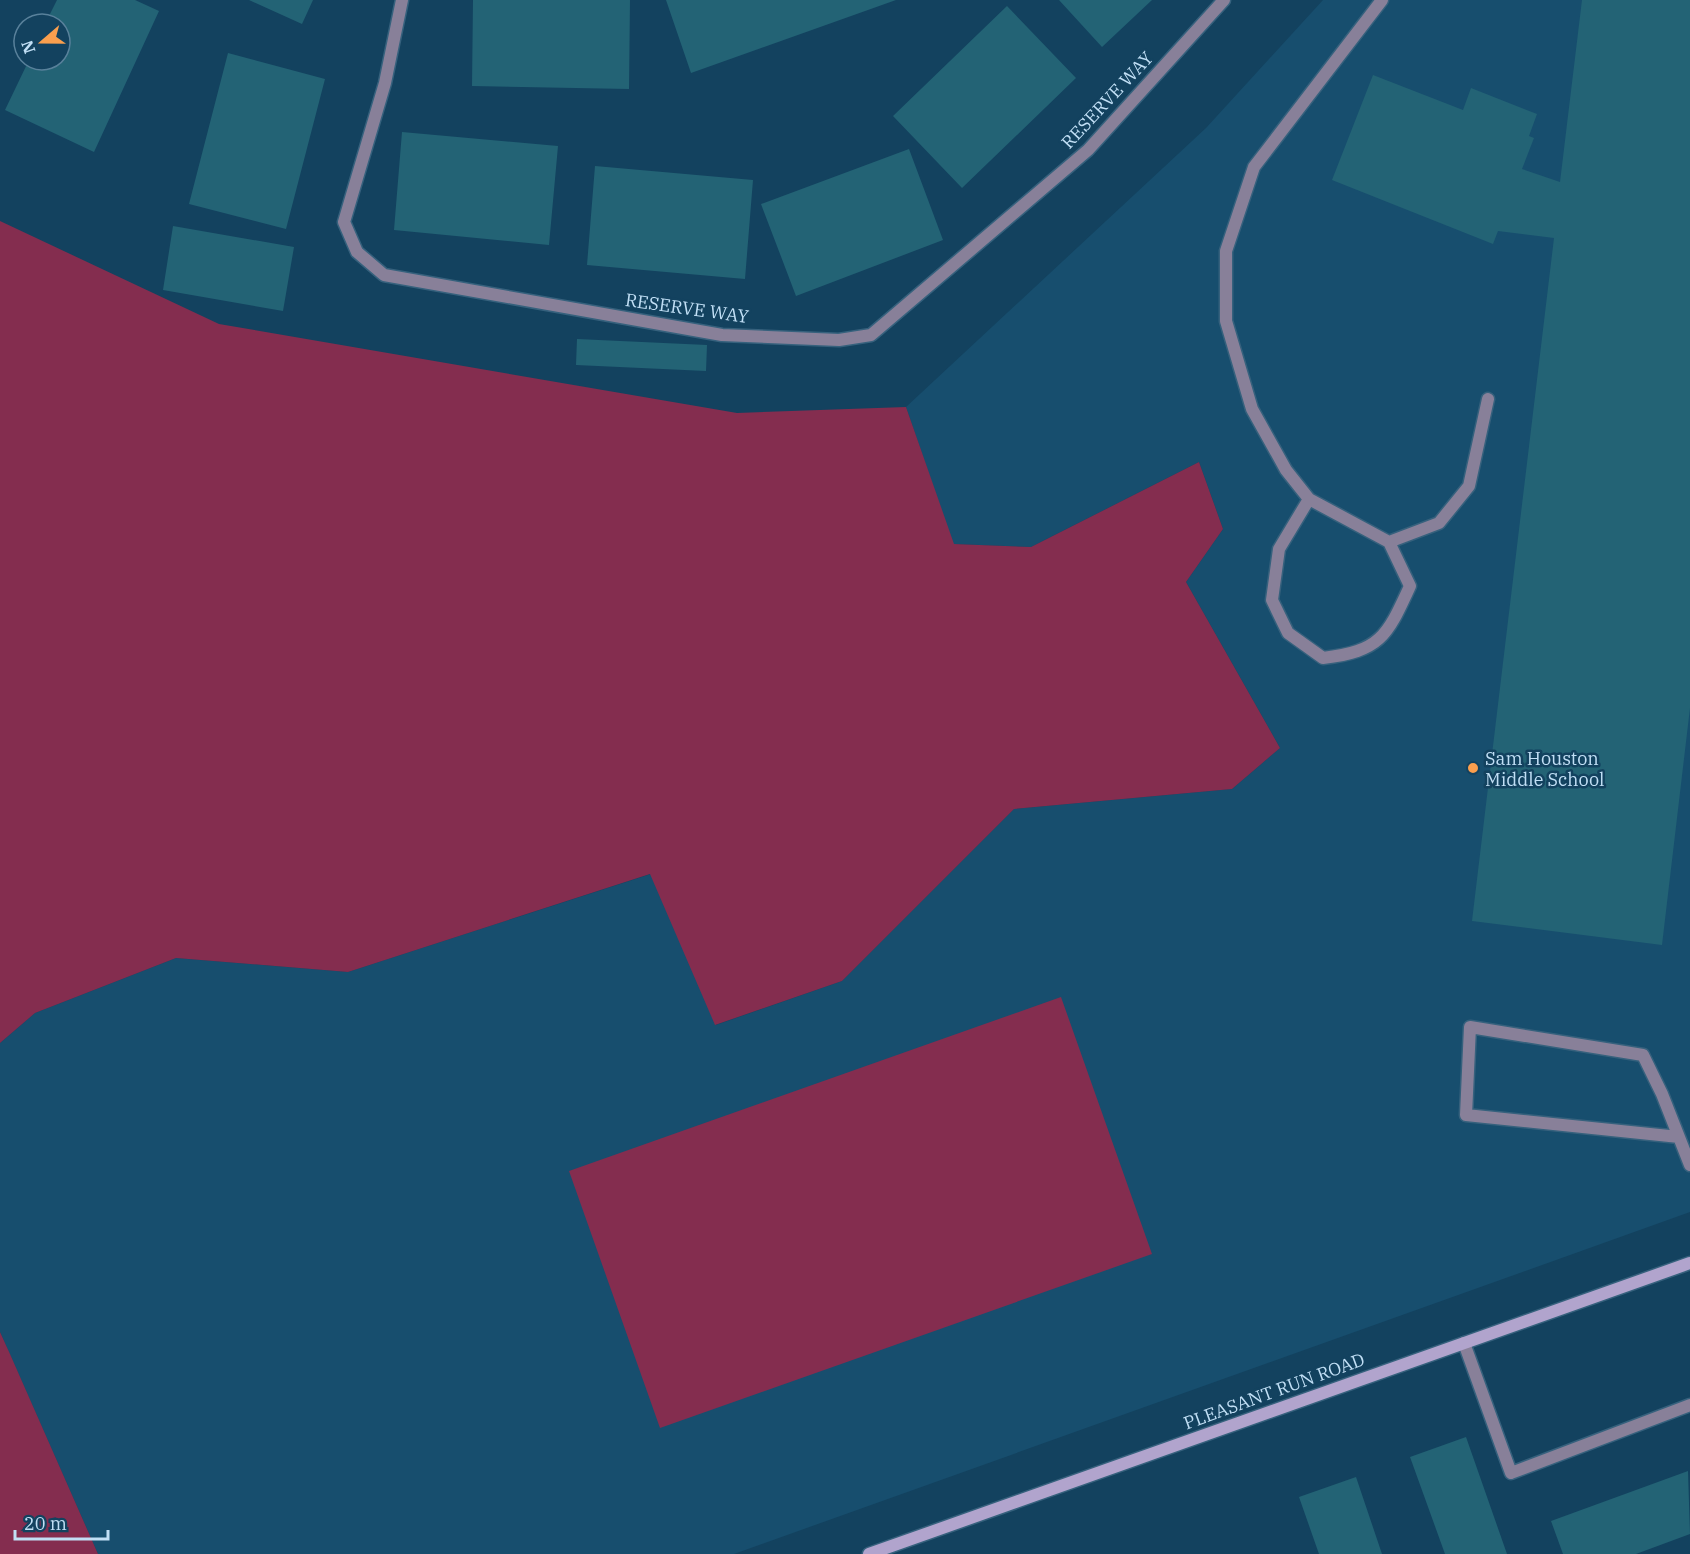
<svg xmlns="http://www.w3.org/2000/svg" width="1690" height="1554" viewBox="0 0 1690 1554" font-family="'IBM Plex Serif',serif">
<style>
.built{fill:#174e6e}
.green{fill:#842d4f}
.building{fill:#236375}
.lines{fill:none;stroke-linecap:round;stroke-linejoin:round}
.lane-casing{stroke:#36617d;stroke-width:15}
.street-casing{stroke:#36617d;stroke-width:15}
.secondary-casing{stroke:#36617d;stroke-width:15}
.lane{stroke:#888099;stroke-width:12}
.street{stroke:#888099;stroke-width:12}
.secondary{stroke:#b1a4cd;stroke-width:12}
.poi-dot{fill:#fa9f4e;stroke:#13425f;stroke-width:2}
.labels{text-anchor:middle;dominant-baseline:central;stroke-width:5;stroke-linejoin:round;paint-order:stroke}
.street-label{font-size:18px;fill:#c1dff5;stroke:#13425f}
.poi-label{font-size:18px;fill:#c1dff5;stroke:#13425f;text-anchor:start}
</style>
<rect width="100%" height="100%" fill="#13425f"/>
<path class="built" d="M1323 0H1690V1212L734 1554H98L0 1332V1043L35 1013 176 958 348 972 651 874 716 1025 842 981 1014 809 1232 789 1280 748 1186 582 1223 529 1199 462 1031 547 953 544 906 407 1206 128Z"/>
<path class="green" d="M0 221 219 324 737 413 906 407 954 544 1031 547 1199 462 1223 529 1186 582 1280 748 1232 789 1014 809 842 981 715 1025 650 874 348 972 176 958 35 1013 0 1043Z
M1061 997 1152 1254 660 1428 569 1171Z
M0 1332 10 1354 98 1554H0Z"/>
<path class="building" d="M57 0H135L159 11 94 152 5 110 29 60H60V24H45Z
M249 0H313L302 24Z
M473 0H630L629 89 472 86Z
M666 0H896L691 73Z
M1059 0H1152L1102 47Z
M1582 0H1690V708L1662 945 1472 921 1554 238 1498 231 1493 244 1332 180 1373 75 1463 110 1471 88 1537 114 1529 136 1534 138 1522 169 1560 182Z
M1007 6 1076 78 962 188 893 116Z
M228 53 325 79 286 229 189 204Z
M402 132 558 146 549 245 394 230Z
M909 149 943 240 796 296 761 204Z
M595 166 753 180 745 279 587 265Z
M173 226 294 247 283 311 163 290Z
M577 339 707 345 706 371 576 365Z
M1466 1437 1507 1554H1445L1410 1457Z
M1688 1471 1690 1534 1636 1554H1563L1551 1521Z
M1356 1477 1382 1554H1319L1299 1497Z"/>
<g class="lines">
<g class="lane-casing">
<path id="lane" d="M1309 499 1279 549 1272 600 1288 633 1323 658C1381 651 1387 636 1410 586L1389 542 1309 499 1286 470 1252 409 1226 321V251L1254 167 1382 0
M1389 542 1439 523 1469 486 1488 399
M1679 1137 1466 1115 1470 1027 1643 1055 1662 1094 1690 1165
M1464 1343 1511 1473 1690 1405"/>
</g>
<g class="street-casing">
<path id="street" d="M402 0 385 83 344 222 357 252 384 275 722 335 839 340 871 335 1088 150 1224 0"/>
</g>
<g class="secondary-casing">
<path id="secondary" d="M869 1554 1690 1263"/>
</g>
<use href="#lane" class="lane"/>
<use href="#street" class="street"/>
<use href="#secondary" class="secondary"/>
</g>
<circle class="poi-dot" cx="1473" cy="768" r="6"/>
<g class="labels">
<g class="street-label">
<text transform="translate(1107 100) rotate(-47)">RESERVE WAY</text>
<text transform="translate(687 308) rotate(8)">RESERVE WAY</text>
<text transform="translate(1274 1391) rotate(-20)">PLEASANT RUN ROAD</text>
</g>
<g class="poi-label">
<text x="1485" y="758">Sam Houston<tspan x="1485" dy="21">Middle School</tspan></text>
</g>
</g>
<g transform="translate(42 42) rotate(250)"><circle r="28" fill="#13425f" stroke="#59819b" stroke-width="1.5"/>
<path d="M0-4.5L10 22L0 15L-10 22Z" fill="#fa9f4e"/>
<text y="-9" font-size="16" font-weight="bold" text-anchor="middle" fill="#c1dff5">N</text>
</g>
<path d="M15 1530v9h93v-9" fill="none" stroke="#c1dff5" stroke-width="3"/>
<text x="24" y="1530" font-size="18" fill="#c1dff5" stroke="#13425f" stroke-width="4.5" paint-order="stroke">20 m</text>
</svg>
